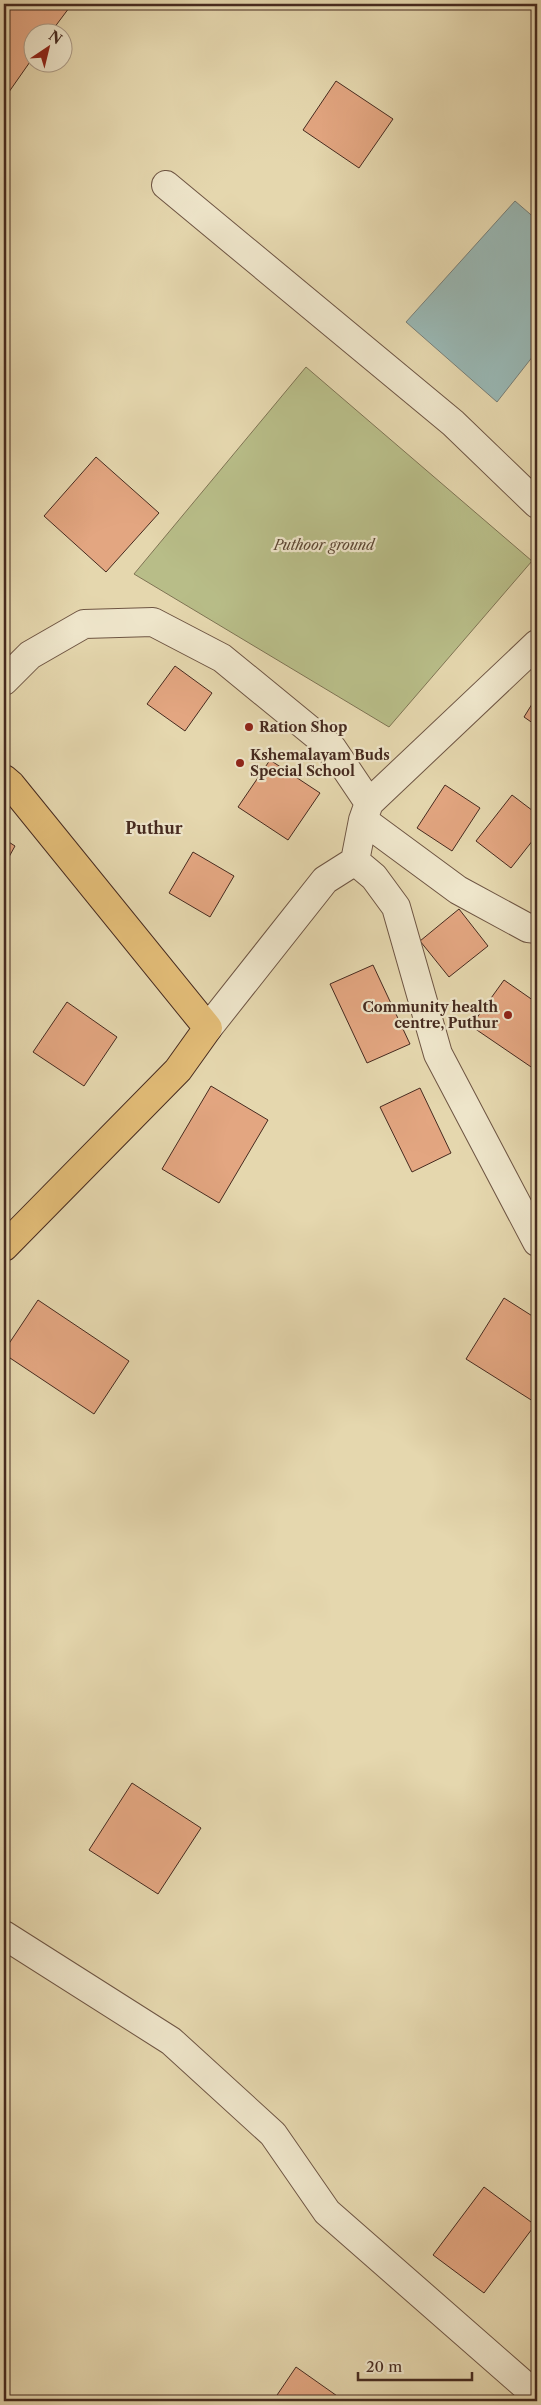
<svg xmlns="http://www.w3.org/2000/svg" width="541" height="2405" viewBox="0 0 541 2405" font-family="'Libre Caslon Text',serif">
<style>
.green{fill:#b8bd88;stroke:#7f7454}
.water{fill:#99b7b3;stroke:#787f78}
.building{fill:#e3a681;stroke:#462a1f}
.lines{fill:none;stroke-linecap:round;stroke-linejoin:round}
.minor-casing{stroke:#6e5543;stroke-width:30}
.major-casing{stroke:#462a1f;stroke-width:30}
.minor{stroke:#eee5ca;stroke-width:28}
.major{stroke:#e2bc77;stroke-width:28}
.poi-dot{fill:#8f2418;stroke:#eee5ca;stroke-width:2}
.labels{text-anchor:middle;dominant-baseline:central;stroke-width:4.5;stroke-linejoin:round;paint-order:stroke}
.park-label{font-size:14px;font-style:italic;fill:#5d4734;stroke:#eee5ca}
.poi-label{font-size:14px;font-weight:bold;fill:#462a1f;stroke:#eee5ca;text-anchor:start}
.quarter-label{font-size:16px;font-weight:bold;fill:#462a1f;stroke:#eee5ca}
</style>
<rect width="100%" height="100%" fill="#e5d7ae"/>
<filter id="stains"><feTurbulence type="fractalNoise" baseFrequency=".004" numOctaves="4"/><feColorMatrix values="0 0 0 0 .2 0 0 0 0 .09 0 0 0 0 .02 0 0 0 .5 -.17"/></filter>
<radialGradient id="worn" r=".72"><stop offset=".6" stop-color="#630" stop-opacity="0"/><stop offset="1" stop-color="#630" stop-opacity=".3"/></radialGradient>
<path class="green" d="M306 367 532 561 389 727 134 574Z"/>
<path class="water" d="M515 201 537 220V351L497 402 406 322Z"/>
<path class="building" d="M4 4H72L51 32H32V59L4 99Z
M336 81 393 119 359 168 303 130Z
M96 457 159 513 106 572 44 516Z
M175 666 212 693 185 731 147 704Z
M537 696V726L524 717Z
M270 760 320 793 288 840 238 807Z
M445 785 480 808 452 851 417 828Z
M512 795 537 814V835L511 868 476 841Z
M4 839 15 846 4 866Z
M193 852 234 876 210 917 169 893Z
M459 909 488 946 449 977 420 941Z
M373 965 410 1044 367 1063 330 984Z
M504 980 537 1003V1071L471 1026Z
M67 1002 117 1037 84 1086 33 1052Z
M211 1086 268 1120 219 1203 162 1169Z
M420 1088 451 1153 412 1172 380 1107Z
M504 1298 537 1319 536 1403 466 1359Z
M38 1300 129 1361 94 1414 4 1354V1351Z
M132 1783 201 1828 158 1894 89 1850Z
M484 2187 535 2225 484 2293 433 2255Z
M296 2367 340 2398 338 2401H273Z"/>
<g class="lines">
<g class="minor-casing">
<path id="minor" d="M166 185 453 423 537 504
M4 681 30 655 84 624 153 622 222 658 332 748 369 803
M363 820 458 890 528 928 537 929
M355 861 363 820 369 803 537 644
M208 1028 325 880 355 861 374 877 396 907 438 1054 537 1242
M4 1935 171 2041 273 2134 327 2212 537 2396"/>
</g>
<g class="major-casing">
<path id="major" d="M4 779 11 785 208 1028 178 1070 4 1247"/>
</g>
<use href="#minor" class="minor"/>
<use href="#major" class="major"/>
</g>
<g class="poi-dot">
<circle cx="249" cy="727" r="5"/>
<circle cx="240" cy="763" r="5"/>
<circle cx="508" cy="1015" r="5"/>
</g>
<g class="labels">
<g class="park-label">
<text x="324" y="545">Puthoor ground</text>
</g>
<g class="poi-label">
<text x="259" y="727">Ration Shop</text>
<text x="250" y="755">Kshemalayam Buds<tspan x="250" dy="16">Special School</tspan></text>
<text x="498" y="1007" text-anchor="end">Community health<tspan x="498" dy="16">centre, Puthur</tspan></text>
</g>
<g class="quarter-label">
<text x="154" y="828">Puthur</text>
</g>
</g>
<rect width="541" height="2405" fill="none" stroke="#e5d7ae" stroke-width="20"/>
<rect x="5" y="5" width="531" height="2395" fill="none" stroke="#462a1f" stroke-width="2.5"/>
<rect x="10" y="10" width="521" height="2385" fill="none" stroke="#462a1f"/>
<g transform="translate(48 48) rotate(35)"><circle r="24" fill="#eee5ca" stroke="#ab9a86"/>
<path d="M0-4L9 19L0 12L-9 19Z" fill="#8f2418"/>
<text y="-8" font-size="14" font-weight="bold" text-anchor="middle" fill="#462a1f">N</text>
</g>
<path d="M358 2372v8h114v-8" fill="none" stroke="#462a1f" stroke-width="2.5"/>
<text x="366" y="2372" font-size="15" fill="#462a1f" stroke="#eee5ca" stroke-width="4" paint-order="stroke">20 m</text>
<rect width="100%" height="100%" filter="url(#stains)"/>
<rect width="100%" height="100%" fill="url(#worn)"/>
</svg>
